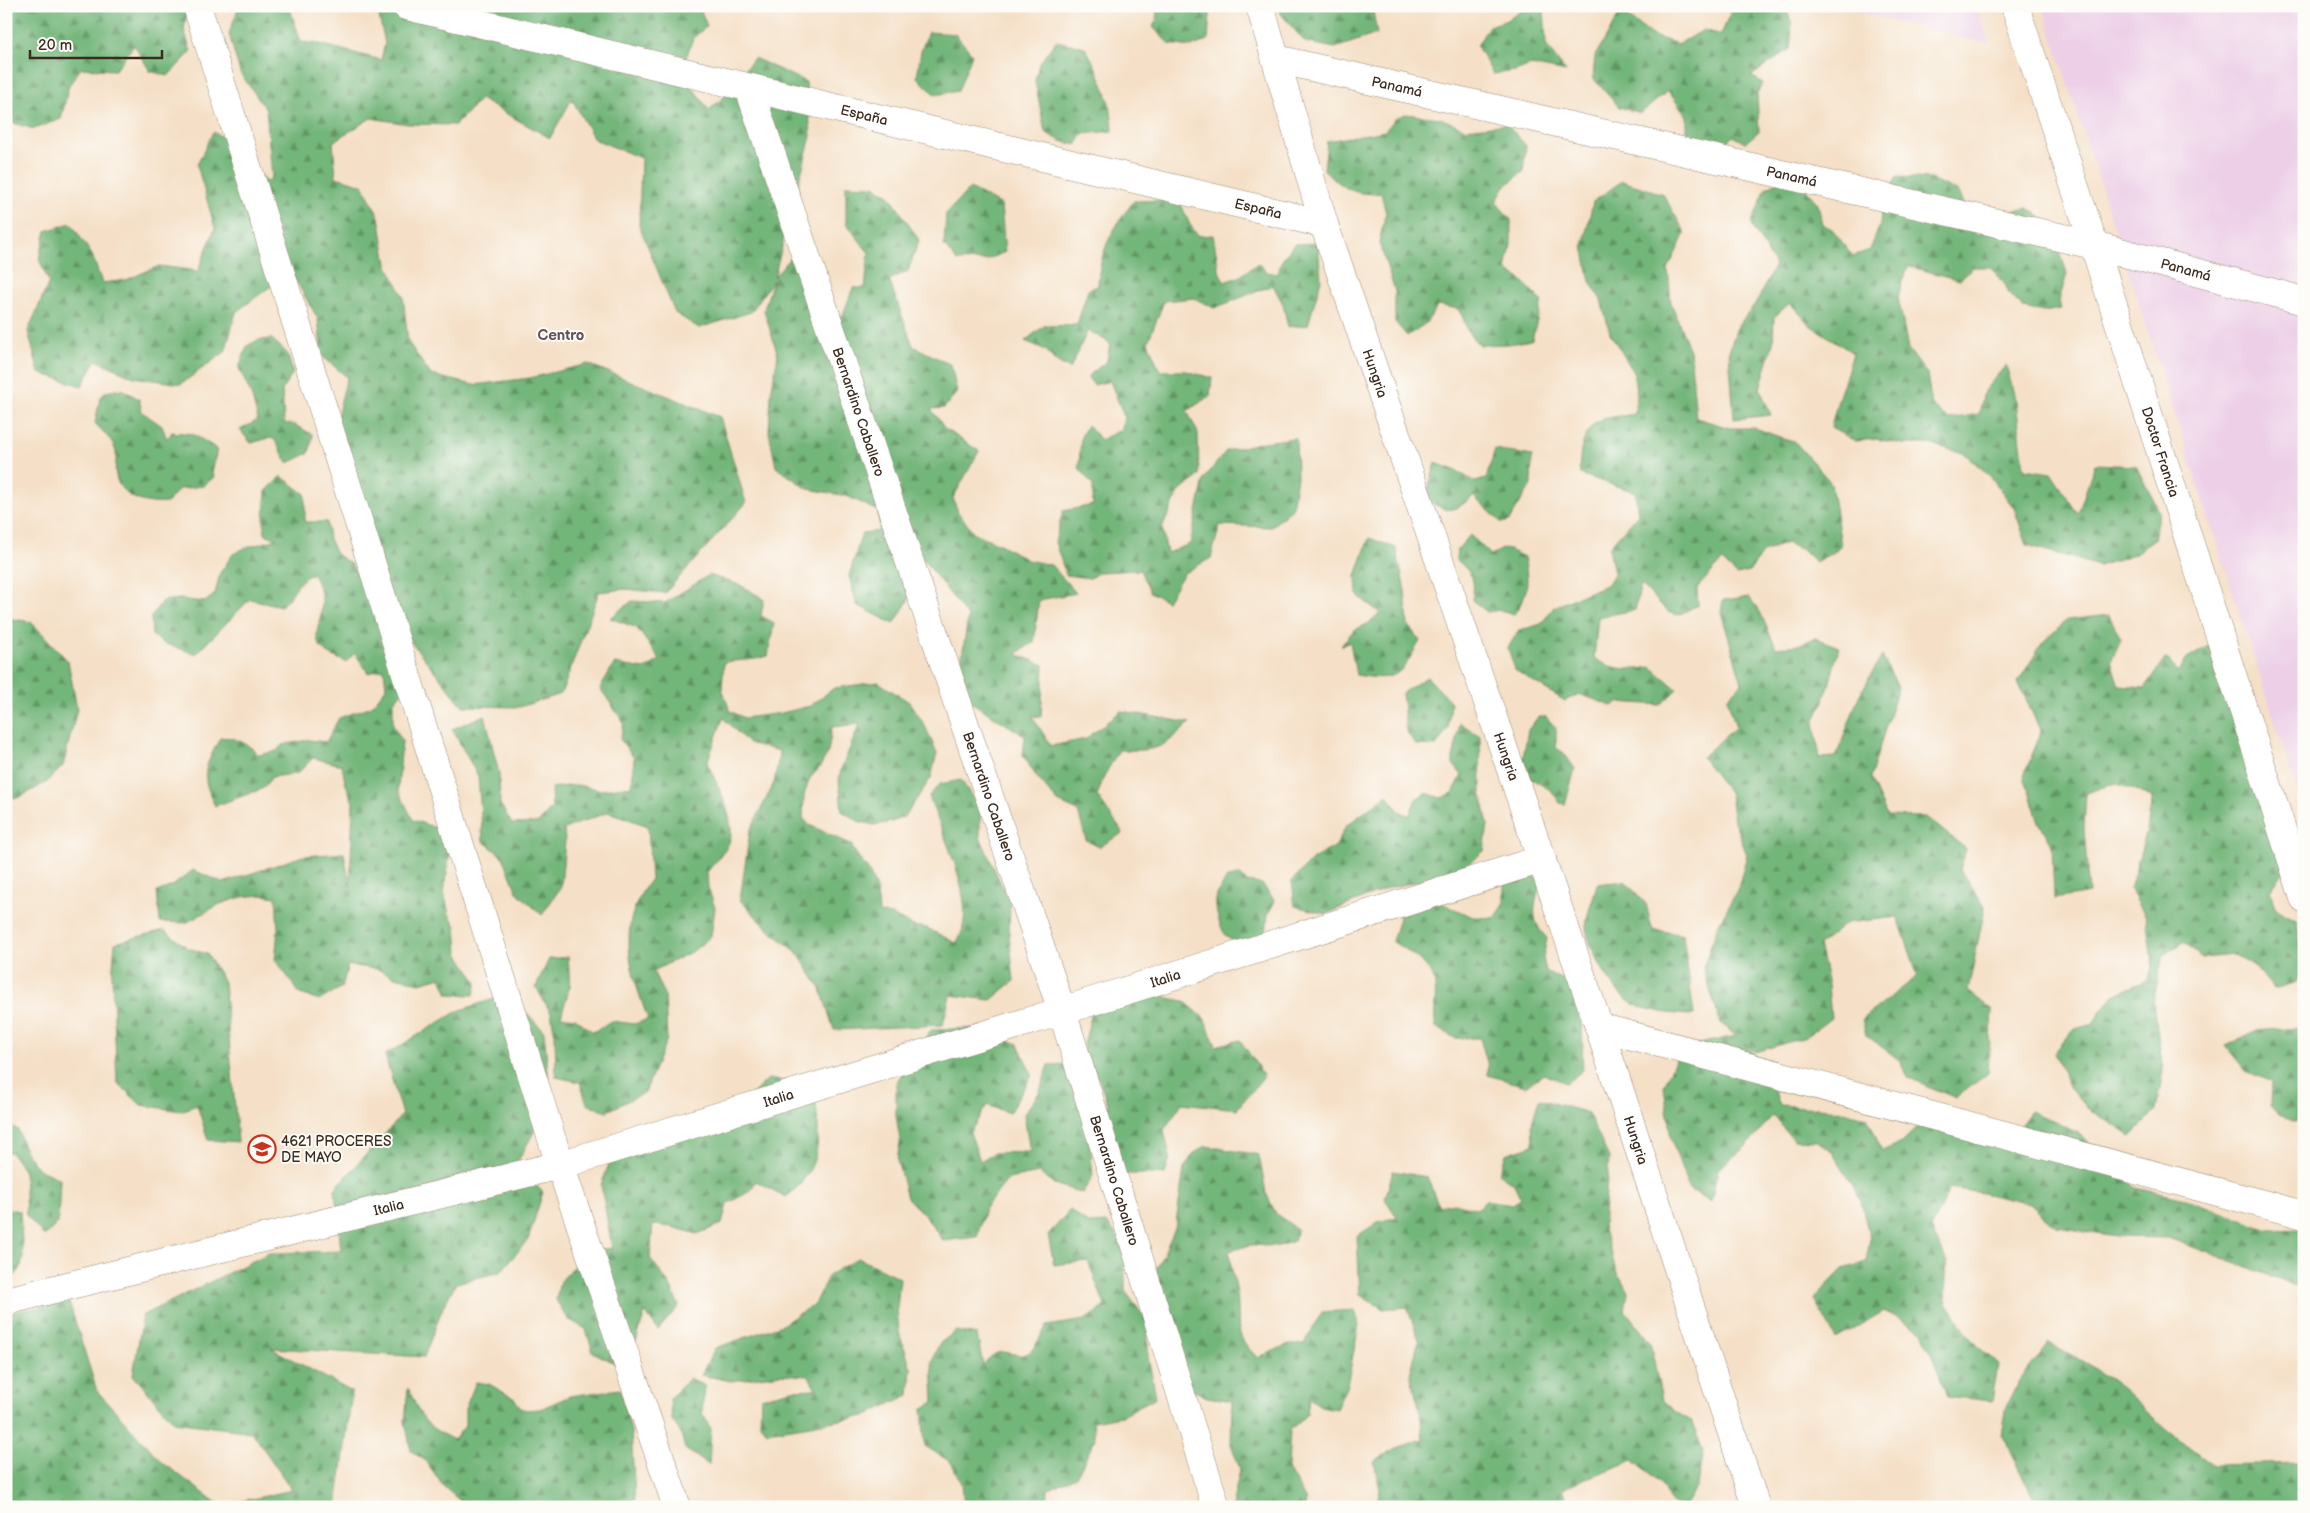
<svg xmlns="http://www.w3.org/2000/svg" width="2310" height="1513" viewBox="0 0 2310 1513" font-family="'Balsamiq Sans',sans-serif">
<style>
.built{fill:#edd0e8}
.forest{fill:url(#forest-firs);stroke:#57704c}
.lines{fill:none;stroke-linecap:round;stroke-linejoin:round}
.minor-casing{stroke:#988572;stroke-width:29}
.tertiary-casing{stroke:#988572;stroke-width:29}
.minor{stroke:#fff;stroke-width:28}
.tertiary{stroke:#fff;stroke-width:28}
.labels{text-anchor:middle;dominant-baseline:central;stroke-width:4;stroke-linejoin:round;paint-order:stroke}
.street-label{font-size:14px;fill:#3b2a1e;stroke:#fdfcf7}
.poi-label{font-size:14px;fill:#3b2a1e;stroke:#fdfcf7;text-anchor:start}
.neighbourhood-label{font-size:15px;font-weight:bold;fill:#63545d;stroke:#fdfcf7}
</style>
<defs>
<pattern id="forest-firs" width="22" height="20" patternUnits="userSpaceOnUse" patternTransform="scale(1.25)"><rect width="22" height="20" fill="#73b67a"/><path d="M5 1l3.5 6h-7zM16 11l3.5 6h-7z" fill="#609463"/></pattern>
</defs>
<rect width="100%" height="100%" fill="#fdfcf7"/>
<filter id="ink" filterUnits="userSpaceOnUse"><feTurbulence type="fractalNoise" baseFrequency=".02" numOctaves="2"/><feDisplacementMap in="SourceGraphic" scale="10" xChannelSelector="R" yChannelSelector="G"/><feConvolveMatrix kernelMatrix="1 2 1 2 8 2 1 2 1" color-interpolation-filters="sRGB"/></filter>
<filter id="wash" filterUnits="userSpaceOnUse"><feTurbulence type="fractalNoise" baseFrequency=".0096" numOctaves="4" result="noise"/><feDisplacementMap in="SourceGraphic" scale="20" xChannelSelector="R" yChannelSelector="G"/><feGaussianBlur stdDeviation="1.12" result="paint"/><feColorMatrix in="noise" values="0 0 0 0 0 0 0 0 0 0 0 0 0 0 0 0 0 1.4 0 .05"/><feComposite in="paint" operator="in"/></filter>
<g filter="url(#wash)">
<rect width="100%" height="100%" fill="#f5e0c7"/>
<path class="built" d="M1833 6H1977L1989 44Z
M2043 6H2304V811L2049 27Z"/>
<path class="forest" d="M6 6H188L184 29 191 52 168 76 150 71 134 45 115 70 81 68 69 85 61 119 34 129 6 121Z
M239 6H289L301 42 320 44 381 60 385 43 377 8 373 6H699L707 26 693 38 681 72 709 110 724 97 754 58 806 82 811 136 774 277 803 242 828 307 842 317 853 288H865L869 253 846 223V185L874 186 889 195 919 240 908 271 889 280 913 346 951 365 957 392 944 408 931 409 945 429 979 451 953 498 958 512 974 533 1002 545 1027 560 1051 565 1076 593 1039 600 1034 642 1016 654 1044 665 1041 717 1032 716 1051 746 1086 739 1121 711 1190 723C1161 749 1159 751 1119 750L1104 776 1097 796 1123 833 1099 847 1086 840 1078 811 1058 802 1036 776 1023 755 1025 736 971 702 959 677 968 617 923 559 908 601 894 624 857 605 849 576 862 533 880 531 878 511 847 496 808 489 776 467 769 432 771 393 778 355 764 310 773 280 751 312 699 328 675 313 639 225 641 158 594 139 572 99 550 138 480 99 455 125 408 124 371 118 333 142 336 177 363 185 379 217 387 264 403 296 408 342 431 375 474 385 530 378 588 364 720 417 746 503 665 593 625 589 599 592 561 694 519 707 463 706 389 615 334 429 347 377 322 356 318 319 295 279 271 286 236 312 225 352 181 384 134 377 96 360 82 386 39 373 28 331 49 282 39 259 46 231 71 223 92 255 102 283 126 280 159 266 198 271 215 228 197 165 213 132 228 140 267 182 272 177 266 109 240 73 229 34Z
M1156 6H1207L1210 14 1208 40 1191 47 1169 44 1153 27 1157 19Z
M1280 6H1372L1377 34 1335 48 1305 42 1281 14Z
M1529 6H1544L1546 45 1566 72 1531 65 1515 71 1493 74 1477 46 1489 26 1507 20Z
M1733 6H1785L1792 24 1790 49 1751 76 1763 83 1757 94 1759 131 1745 143 1733 136 1715 152 1687 142V116L1668 91 1641 113 1619 107 1593 78 1595 56 1621 12 1653 36 1678 44 1704 30 1721 35Z
M928 32 955 34 972 54 958 91 935 95 917 77 921 51Z
M1056 41 1085 47C1100 74 1112 100 1113 131L1083 134 1076 145 1061 141 1045 132 1035 81 1039 64Z
M1405 114 1440 118 1466 129 1507 124 1526 146 1523 172 1504 187 1496 202 1511 220V245L1506 270 1519 278 1542 301 1532 340 1509 344 1480 345C1463 331 1469 326 1458 309L1438 305 1426 323 1407 336 1395 322V291L1379 242 1386 213 1381 193C1353 196 1344 188 1324 170L1327 141 1385 131 1395 119Z
M1897 177 1931 179 1959 192 1972 232 1979 235 1994 214 2028 208 2062 232 2060 252 2067 273 2059 301 2061 309 2044 312 2023 308 2009 294 2006 286 1991 267H1972L1960 280 1908 266 1898 297 1908 349 1927 374 1932 406 1949 419 1979 414 1984 391 2006 365 2016 402 2024 469 2051 473 2078 514 2095 464 2136 466 2159 511 2154 539 2134 554 2099 566 2027 545 2014 508 1991 477 1964 453 1929 444H1902L1877 439 1855 441 1831 428C1836 402 1846 378 1853 353L1810 325 1790 303 1774 317 1773 343 1760 389 1771 415 1734 419 1729 351 1737 327 1755 305 1775 265 1751 225 1766 188 1782 180 1797 179 1818 204 1822 224 1832 229 1853 256 1870 250 1880 225 1882 203Z
M1622 181 1663 194 1685 233 1668 269 1671 303 1690 351 1696 418 1730 428H1755L1796 443 1831 483 1841 545 1834 552 1815 562 1803 550 1786 543 1763 552 1749 572 1737 575 1722 561 1697 588 1698 605 1678 615 1668 612 1641 584 1635 610 1598 617 1594 658C1611 670 1632 671 1651 667L1677 689 1660 705 1618 702 1612 706 1579 694 1565 701 1515 670 1508 648 1518 631 1541 624 1554 607 1608 584 1614 574 1609 547 1638 514 1635 492 1580 474C1578 457 1583 425 1603 419 1613 416 1625 416 1635 414L1637 396 1633 371 1610 333 1601 300 1590 281 1583 246 1593 202Z
M970 188 1001 205 1005 252 987 260 957 261 944 245 946 214Z
M1179 200 1190 225 1199 236 1213 235 1219 270 1224 282 1239 277 1258 263 1267 272 1278 274 1281 262 1294 244 1318 243 1321 280 1308 325 1288 327 1283 304 1273 285 1214 308 1194 298 1164 301 1148 342 1160 371H1186L1212 378 1210 396 1187 411 1198 433 1199 476 1179 492 1162 528 1167 553 1190 544 1204 479 1226 451 1263 442 1296 438 1297 477 1292 509 1271 527 1220 525 1211 558 1184 573 1167 601 1150 592 1140 570 1099 572 1090 578 1066 575 1055 542 1063 511 1093 505V485L1079 468 1081 437 1087 425 1101 440 1122 429 1124 416 1110 381 1094 385 1087 377 1107 361 1110 343 1088 330 1070 369 1055 361 1046 350 1025 341 1044 326 1077 325 1088 290 1098 286C1099 251 1113 228 1134 201Z
M272 339 287 353 293 373 282 390 284 423 295 425 313 435 309 453 288 463 274 439 269 438 251 443 240 430 258 420 251 394 239 368 247 346 258 340Z
M122 389 139 399 142 412 162 426 167 439 172 432 193 434 217 449 212 472 214 477 203 486 179 489 167 503C147 505 121 499 116 476 114 469 117 460 116 452 114 441 102 431 95 423L100 399 105 392Z
M1495 449 1532 456 1531 485 1509 521 1502 523 1473 496C1452 514 1447 513 1425 498L1436 463 1457 471 1475 482 1486 479Z
M281 476 305 494V522H327L329 539 336 554 352 565 384 628 403 691 393 703V725L402 741 398 790 413 820 439 829 450 853 444 892 449 914 456 926 458 953 477 982 474 995 448 994 441 977 420 983 395 977 377 969 348 965 342 987 320 1000 300 994 275 959 278 930 276 897 262 895 242 897 220 904 186 923 160 922 157 892 174 885 193 870 223 883 303 856 344 853 350 886 353 802 345 782 342 765 313 758 298 773 272 777 262 789 215 806C200 774 204 769 220 738 233 735 250 745 259 755L277 751 282 745 308 740 326 742 339 718 372 706 386 688 384 669 368 673 355 653 346 662C301 644 322 634 322 599 321 591 316 580 313 573 293 583 297 592 281 606L250 599 196 654 163 643 152 635 151 617 162 601 180 599 205 602 215 594 220 573 233 554 245 548 277 539 265 534 264 521 266 491Z
M1470 535 1491 555 1505 548 1524 557C1529 582 1529 593 1514 614L1500 610 1487 612 1472 600C1476 577 1472 574 1456 559L1457 550Z
M1369 538 1396 548 1405 591 1408 625 1420 641C1399 676 1399 682 1356 675L1350 642 1341 646 1353 631 1369 623 1380 613 1357 595 1356 576Z
M709 575 740 585 764 599 761 616 774 623 768 656 755 659 724 662 722 689 730 711 744 718 782 713 810 706 834 688 878 682 909 702 924 724 937 753 931 778 905 816 892 822 874 825 858 821 842 811 839 780 841 769 860 724 832 727 828 752 820 767 810 778 804 795 803 818 809 825 851 844C855 854 860 859 866 867 876 881 878 897 879 913L892 915 913 926 927 928 956 943C982 908 941 833 929 796L940 784 961 780 980 809V837L1010 904 1009 934 1014 981 991 1000 950 995 943 1025 834 1030 821 989 796 951 771 932 740 900 750 831 774 783 780 751 748 743 723 718 707 763C716 780 736 822 730 840 726 852 715 862 707 872L708 887 715 908 711 936 693 951 653 971 665 996 667 1039 645 1092 606 1112 587 1104 580 1082 556 1077 555 1035 551 1013 536 987 549 959 568 957 570 986 561 1016 575 1018 593 1032 611 1021 635 1024 648 1019C630 970 615 925 651 879L648 826 608 812 564 829 565 841 561 887 542 915 517 892 503 857 483 841 478 776 452 729 485 715 499 774 500 804 512 824 538 823 552 808 551 788 577 785 602 790 632 786 634 758 620 739 624 723 600 688 614 664 645 669 660 660 637 628 610 618 632 601 665 603Z
M1749 597 1760 612 1776 648 1798 645 1815 638 1839 647 1828 689 1814 723 1820 758 1836 757 1859 696 1882 656 1898 687 1870 778 1887 816 1926 817 1966 849 1960 870 1985 907 1968 991 1992 1010 1988 1073 1956 1098 1909 1078 1898 1059 1866 1035 1862 1019 1918 976 1898 917 1846 923 1819 945 1828 985 1831 1018 1806 1037 1755 1052 1744 1043 1766 1070 1780 1105 1830 1109 1867 1117 1882 1151 1901 1143 1928 1117 2008 1142 2031 1111 2077 1132 2136 1188 2186 1199 2269 1230 2304 1229V1288L2168 1238 2123 1237 2056 1227 2030 1204 1982 1193 1950 1188 1931 1228 1947 1262 1945 1294 1947 1304 1976 1345 1998 1364 1992 1401 1947 1396 1923 1331 1884 1311 1836 1339 1814 1299 1843 1269 1866 1262 1870 1239 1861 1201 1851 1182 1830 1149 1817 1141 1793 1140 1773 1115 1749 1144 1718 1169 1711 1202 1689 1189 1671 1139 1664 1086 1680 1048 1736 1036 1720 1022 1703 967 1719 924 1738 888 1747 855 1734 821 1730 794 1702 757 1736 727 1727 698 1742 683 1721 612 1723 600Z
M2109 615 2121 639 2111 661 2119 686 2145 688 2166 658 2178 672 2187 659 2211 645 2285 870 2270 890 2275 908 2296 920 2304 961 2296 982 2274 989 2253 964 2234 955 2202 958 2183 942 2163 955 2153 1002 2163 1070 2156 1110 2131 1136 2087 1108 2069 1086 2054 1053 2075 1028 2093 1023 2114 995 2147 980 2153 967 2146 917 2130 889 2147 830 2152 797 2115 783 2086 793 2084 829 2089 893 2054 899 2052 845 2039 822 2024 776 2041 732 2018 682 2043 642 2067 620Z
M6 618 31 622 68 661 77 709 63 766 47 782 18 798 6 797Z
M1427 677 1451 702 1448 728 1436 746 1416 745 1406 731 1402 693Z
M1538 717H1546L1556 728V748L1564 753 1575 769 1565 804 1560 803 1552 791 1532 779 1523 758 1528 730Z
M1460 723 1480 736 1481 792 1488 825 1484 851 1458 873 1388 888 1326 914 1295 906 1292 881 1313 859 1336 846 1346 826 1387 795 1399 811 1409 816 1416 799 1426 793 1441 798 1453 793 1462 775 1453 764V759Z
M1520 866 1541 881C1535 904 1528 920 1547 938L1543 958 1546 971C1553 976 1568 980 1572 986 1587 1007 1581 1045 1583 1070L1566 1083 1544 1074 1525 1086 1488 1075V1066L1480 1038H1455L1436 1027C1432 1011 1438 996 1434 980 1431 964 1405 950 1392 941L1400 915 1434 900 1473 917 1495 918 1504 905V886L1508 869Z
M1241 875 1247 882 1262 884 1275 901 1268 914 1266 934C1257 937 1240 945 1232 941 1220 934 1213 907 1217 895 1219 889 1224 883 1227 878Z
M1625 881 1646 904 1652 929 1683 935 1694 1015C1678 1015 1644 1011 1630 1002 1613 992 1586 945 1586 926 1587 913 1594 897 1597 884Z
M164 930 188 948 207 954 224 982 238 1142 208 1140 197 1105 181 1111 141 1105 117 1082 112 977 115 943Z
M1137 979 1168 998 1184 1001 1204 1018 1216 1046 1240 1040 1264 1076 1237 1109 1182 1103 1164 1130 1170 1158 1165 1174H1122L1107 1122 1108 1104 1099 1080 1089 1065 1083 1049 1097 991Z
M508 994 544 1031 551 1102 515 1166 543 1192 528 1240 500 1272 456 1283 443 1307 424 1357 271 1348 352 1392 337 1507H6V1313L69 1302 97 1391 163 1463 221 1506 292 1490 252 1432 174 1422 133 1375 143 1315 269 1253 341 1251 335 1189 402 1115 385 1055 458 1011Z
M2296 1027 2304 1036V1120L2293 1122 2270 1107 2271 1082 2246 1071 2226 1046 2257 1031Z
M979 1028 1018 1044 1032 1075 1009 1113 987 1105 970 1132 980 1161 994 1153 1030 1152 1024 1114 1039 1093 1049 1065 1070 1064 1089 1131 1093 1176 1082 1193 1054 1184 1039 1173 1008 1179 985 1208 977 1237 943 1241 928 1219 907 1198 897 1160 900 1141 896 1115V1083L931 1030Z
M768 1079 813 1085C820 1129 826 1167 786 1197L756 1181 750 1191 727 1204 722 1224 697 1234 672 1227 653 1225 650 1258 670 1285 679 1306 658 1330 645 1312 637 1339 620 1366 593 1352 586 1329 568 1319 556 1300 560 1282 588 1251 612 1248 601 1185 617 1143 728 1129 733 1113Z
M1539 1099 1588 1113 1609 1158 1603 1226 1615 1267 1628 1292 1625 1310 1650 1342 1662 1400 1676 1412 1691 1421 1703 1450 1697 1486 1685 1507C1666 1507 1669 1492 1658 1481 1651 1474 1641 1467 1633 1460L1563 1488 1570 1507H1376L1380 1490 1374 1461 1397 1448 1423 1439 1420 1410 1410 1374 1419 1340 1407 1307 1383 1309 1360 1294 1357 1236 1378 1222 1397 1217 1385 1199 1393 1171 1427 1177 1439 1206 1454 1203 1477 1209 1487 1200 1511 1205 1521 1199 1514 1184 1499 1174 1506 1154 1533 1145 1532 1123Z
M6 1123 18 1130 25 1151 38 1169 60 1179 58 1223 44 1236 26 1215 24 1172 11 1152H6Z
M1206 1146 1259 1155 1266 1193 1276 1214 1297 1229 1294 1241 1279 1246 1251 1245 1229 1251C1230 1266 1235 1279 1237 1294 1241 1326 1231 1333 1258 1358L1289 1344H1304L1322 1312 1355 1310 1359 1325 1347 1385 1336 1409 1321 1406 1309 1398 1307 1414 1290 1430 1288 1469 1306 1500 1305 1507H1232L1240 1469 1231 1444 1232 1401 1207 1397 1189 1388 1156 1270 1175 1229 1184 1169 1193 1154Z
M6 1209 20 1211 23 1258 20 1269 6 1288Z
M1070 1210 1089 1224 1107 1223 1120 1240 1125 1258V1291L1148 1322V1356L1156 1397 1121 1416 1093 1421 1095 1440 1076 1477 1048 1489 1047 1507H964L962 1483 949 1461 925 1446 922 1409 934 1402 932 1361 939 1344 956 1331 977 1335 983 1365C1004 1337 1017 1366 1032 1350 1038 1343 1042 1333 1047 1326L1085 1320 1105 1306 1088 1261 1054 1265 1048 1235Z
M858 1258 900 1278 897 1308 899 1332 911 1368 909 1395 865 1416 767 1432 760 1424 761 1398 791 1390 816 1389 809 1376 780 1374 731 1381 701 1375 715 1348 782 1325 814 1304 829 1275Z
M2049 1343 2090 1365 2123 1390 2167 1430 2213 1465 2304 1463V1507H2036L2035 1501 2002 1435 2007 1405 2018 1383Z
M690 1378 705 1386 702 1413 711 1429 709 1465 685 1449 681 1433 672 1420 670 1398Z
M476 1382 489 1384 515 1399 520 1408 526 1410 540 1409 570 1396 620 1389 631 1431 635 1500 627 1507H467L443 1486 426 1461 411 1451 405 1421 408 1388C422 1419 423 1425 454 1440L465 1426V1409Z"/>
</g>
<g filter="url(#ink)">
<g class="lines">
<g class="minor-casing">
<g id="minor">
<path d="M197 6 560 1165 677 1507"/>
<path id="s1" d="M406 6 1324 224"/>
<path id="s2" d="M1260 6 1324 224 1599 1027 1756 1507"/>
<path id="s3" d="M1276 59 2094 245 2304 301"/>
<path id="s4" d="M749 88 1062 1011 1216 1507"/>
<path d="M1599 1027 2304 1215"/>
<path id="s5" d="M6 1301 560 1165 1062 1011 1542 859"/>
</g>
</g>
<g class="tertiary-casing">
<g id="tertiary">
<path id="s6" d="M2015 6 2094 245 2304 898"/>
</g>
</g>
<use href="#minor" class="minor"/>
<use href="#tertiary" class="tertiary"/>
</g>
</g>
<defs>
<g id="school-ring" transform="scale(1.4375)"><circle r="9.5" fill="#fdfcf7" stroke="#c8321e" stroke-width="1.5"/><path d="M0-5L7-2L0 1L-7-2ZM-4 1L0 2.5L4 1V4Q0 6-4 4Z" fill="#c8321e"/></g>
</defs>
<g fill-rule="evenodd">
<use href="#school-ring" x="262" y="1149"/>
</g>
<g class="labels">
<g class="street-label">
<text stroke="none"><textPath href="#s3" startOffset="124">Panamá</textPath></text>
<text stroke="none"><textPath href="#s1" startOffset="471">España</textPath></text>
<text stroke="none"><textPath href="#s3" startOffset="529">Panamá</textPath></text>
<text stroke="none"><textPath href="#s1" startOffset="876">España</textPath></text>
<text stroke="none"><textPath href="#s3" startOffset="934">Panamá</textPath></text>
<text stroke="none"><textPath href="#s2" startOffset="385">Hungria</textPath></text>
<text stroke="none"><textPath href="#s4" startOffset="342">Bernardino Caballero</textPath></text>
<text stroke="none"><textPath href="#s6" startOffset="469">Doctor Francia</textPath></text>
<text stroke="none"><textPath href="#s2" startOffset="790">Hungria</textPath></text>
<text stroke="none"><textPath href="#s4" startOffset="748">Bernardino Caballero</textPath></text>
<text stroke="none"><textPath href="#s5" startOffset="1204">Italia</textPath></text>
<text stroke="none"><textPath href="#s5" startOffset="799">Italia</textPath></text>
<text stroke="none"><textPath href="#s2" startOffset="1195">Hungria</textPath></text>
<text stroke="none"><textPath href="#s4" startOffset="1152">Bernardino Caballero</textPath></text>
<text stroke="none"><textPath href="#s5" startOffset="394">Italia</textPath></text>
</g>
<g class="poi-label">
<text x="281" y="1141">4621 PROCERES<tspan x="281" dy="16">DE MAYO</tspan></text>
</g>
<g class="neighbourhood-label">
<text x="561" y="335">Centro</text>
</g>
</g>
<rect width="2310" height="1513" fill="none" stroke="#fdfcf7" stroke-width="25"/>
<path d="M30 50v8h132v-8" fill="none" stroke="#3b2a1e" stroke-width="2.5"/>
<text x="38" y="50" font-size="15" fill="#3b2a1e" stroke="#fdfcf7" stroke-width="4" paint-order="stroke">20 m</text>
</svg>
